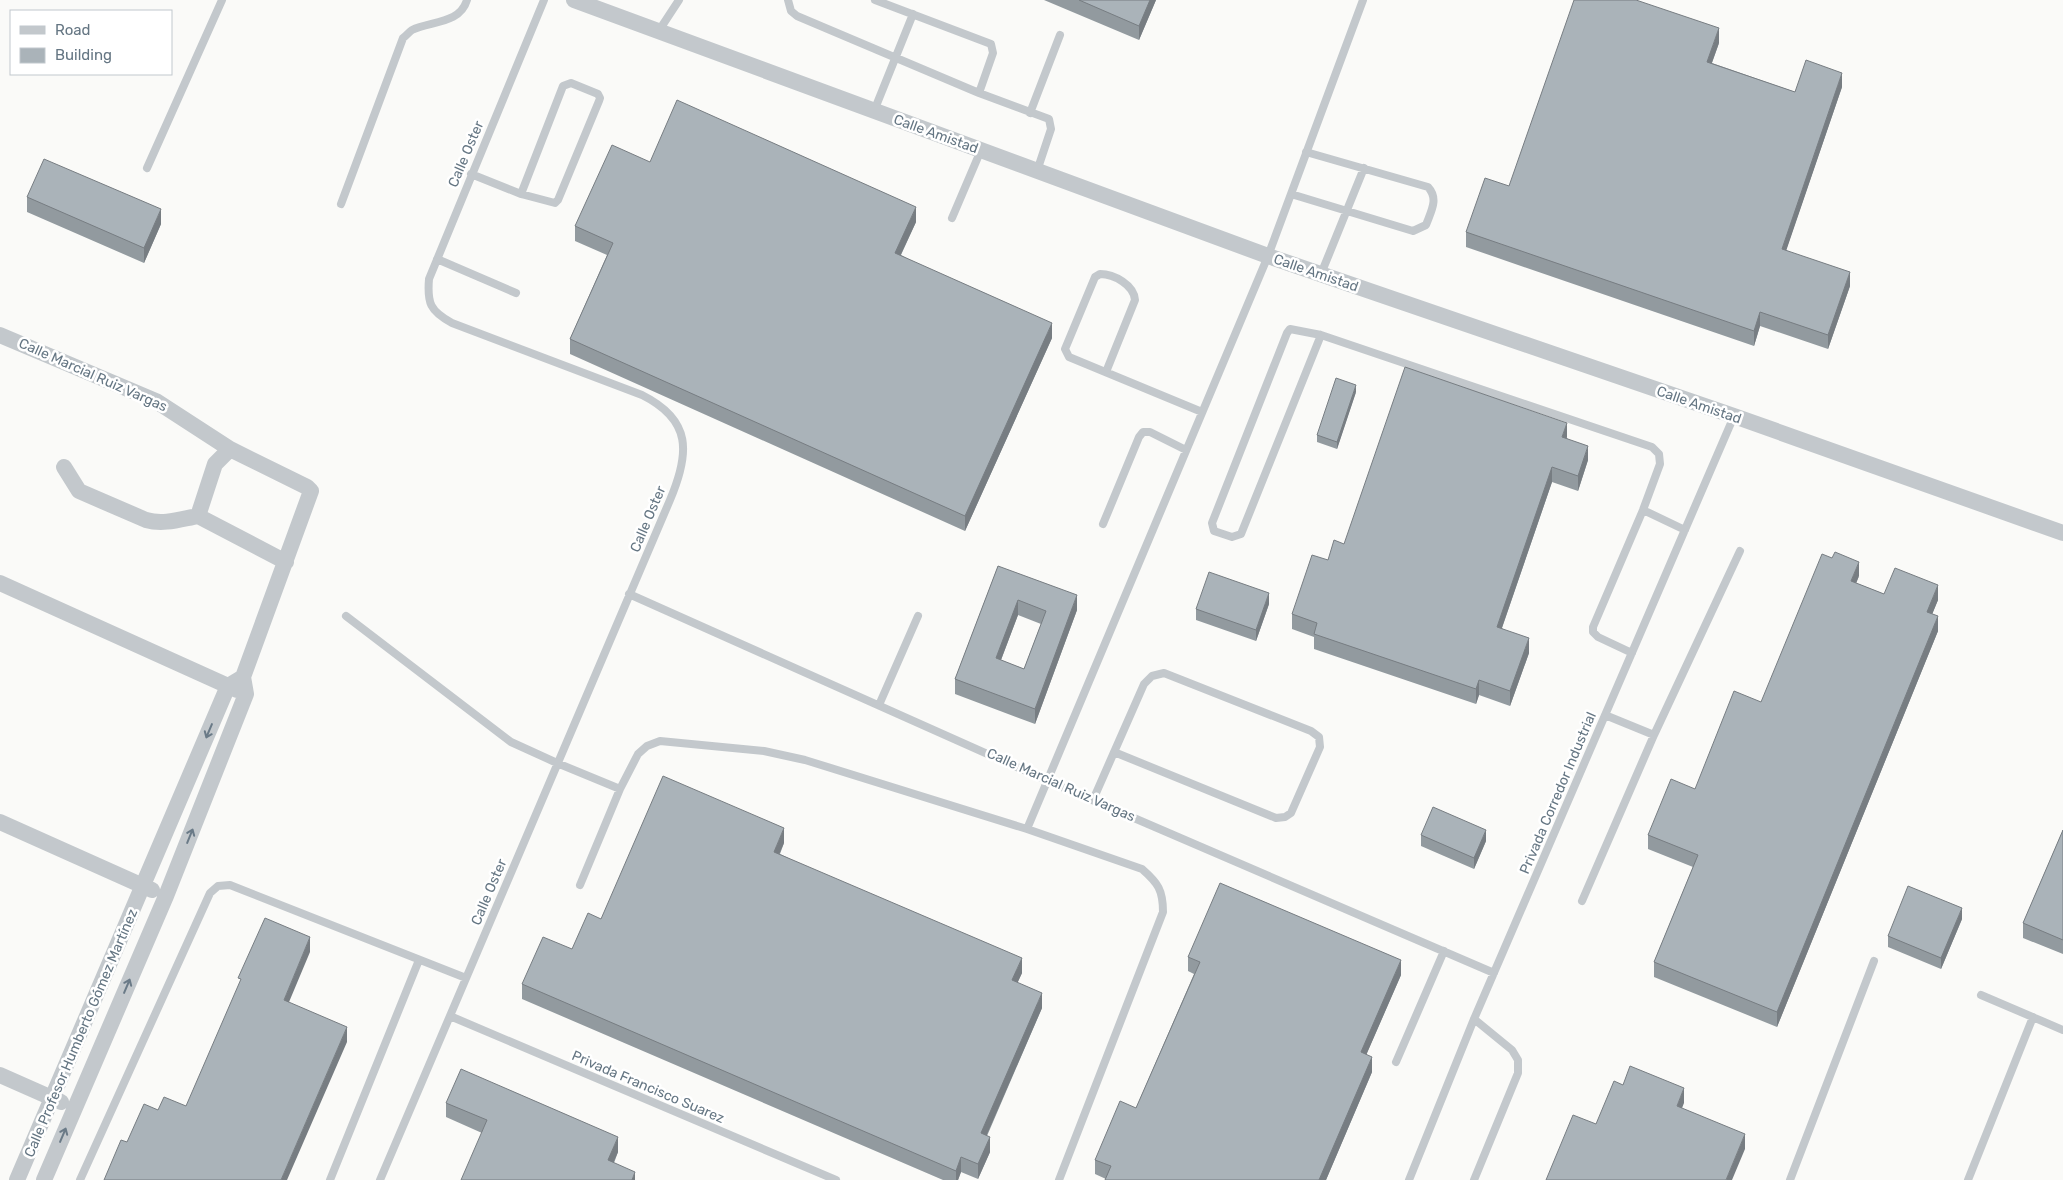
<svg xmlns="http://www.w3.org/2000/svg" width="2063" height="1180" viewBox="0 0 2063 1180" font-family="Rubik,sans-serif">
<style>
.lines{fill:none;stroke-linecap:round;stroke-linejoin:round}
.lane{stroke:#c3c8cc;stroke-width:8}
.street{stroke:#c3c8cc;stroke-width:16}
.wall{fill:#929a9f;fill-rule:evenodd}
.shaded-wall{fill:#777d82}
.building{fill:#aab3b9;stroke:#777d82;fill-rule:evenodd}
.oneway{stroke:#6a7a87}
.labels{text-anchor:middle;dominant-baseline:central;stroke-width:5;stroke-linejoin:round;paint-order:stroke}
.street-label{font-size:14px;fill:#657683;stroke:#fff}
</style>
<rect width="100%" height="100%" fill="#fafaf8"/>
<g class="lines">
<path class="lane" d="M788 0 791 11 797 16 979 93 1049 119 1051 129 1037 171
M875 0 991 44 993 53 979 93
M658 32 679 0
M874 111 913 14
M1030 113 1060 35
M147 168 222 0
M471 174 521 194 555 203 558 200 599 101 600 98 598 94 571 83 563 86 521 194
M1291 194 1413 231 1426 225C1431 211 1439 199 1428 187L1306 152
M341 204 403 38C406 36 409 32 412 30 431 21 460 24 467 0
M952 218 981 150
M437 259 516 293
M1321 274 1364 168
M1321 335 1241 534 1232 537 1214 531 1212 523 1287 333 1290 329 1321 335 1652 447 1659 454 1660 464 1643 510 1593 627V632L1598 637 1632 653
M1106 372 1135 300C1134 285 1114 274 1100 274L1095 277 1065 349 1069 357 1202 412
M1643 510 1685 530
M1103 524 1139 437 1143 432H1150L1186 450
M629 594 1048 781 1494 973
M346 616 511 742 557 763 620 789
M879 705 918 616
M1605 715 1654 735
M1093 800 1144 684 1152 676 1164 673 1311 731 1319 737 1320 747 1291 813 1285 817 1276 818 1114 752
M1027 829 1268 256 1363 0
M580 885 620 789 638 754 647 746 660 741 764 751 805 760 1027 829 1142 869C1158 883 1163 890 1163 912L1059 1180
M1582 901 1654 735 1740 551
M1981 995 2063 1030
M450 1016 836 1180
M1474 1019 1512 1050 1518 1060V1073L1474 1180
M1396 1062 1444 951
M80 1180 210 893 218 886 230 885 466 978
M330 1180 419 960
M380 1180 670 500C690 453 692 420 642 395L452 323C430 311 427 303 429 279L544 0
M1409 1180 1474 1019 1734 416
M1790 1180 1874 961
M1968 1180 2033 1017"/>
<path class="street" d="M574 0 1268 256 1734 416 2063 533
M0 335 156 401 230 449 307 487 311 491 243 677 246 694
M230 449 215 464 198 516 286 562
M64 467 79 491 146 520C164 525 181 519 198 516
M0 583 237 690
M0 822 152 890
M0 1075 61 1102
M17 1180 228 686 243 677
M44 1180 166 896 246 694"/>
</g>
<path class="wall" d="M1044 0H1156L1139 40Z
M1719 43 1712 63 1795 92 1842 87 1786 250 1850 286 1828 349 1760 326 1754 346 1466 247V232L1509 186Z
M650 162 916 222 901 255 1052 338 965 531 570 354V339L607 255 575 241V226Z
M27 197 161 224 144 263 27 212Z
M1356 392 1337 449 1317 442V435Z
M1567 437V438L1588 460 1578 491 1552 482 1502 628 1529 653 1510 706 1479 695 1476 704 1314 649V637L1292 629V614L1328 560Z
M998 566 1077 610 1035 724 955 694V679ZM1018 615 1041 624 1024 669 1001 660Z
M1859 576 1856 583 1884 594 1938 600 1932 614 1938 631 1777 1027 1654 977V962L1693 867 1648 849V835L1695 789 1761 702Z
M1269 604 1256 641 1196 620V609Z
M2063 830V954L2023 938V923Z
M1421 835 1486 841 1474 869 1421 846Z
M784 843 780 854 1022 973 1017 983 1042 1008 987 1136 990 1152 978 1179 961 1172 958 1180H943L522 999V984L572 949 601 919Z
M1962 919 1941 969 1888 947V936Z
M1188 957 1401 975 1366 1055 1372 1072 1326 1180H1105L1106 1179 1095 1174V1160L1136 1108 1194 974 1188 971Z
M446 1103 618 1152 614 1163 635 1180 482 1133 446 1117Z"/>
<path class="shaded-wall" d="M1150 0H1156L1139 40V26Z
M1719 28V43L1707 76V62Z
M1842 73V87L1782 263V249Z
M916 207V222L895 267V253Z
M161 209V224L144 263V248Z
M1850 272V286L1828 349V335Z
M1760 312V326L1754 346V331Z
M1052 323V338L965 531V516Z
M1356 385V392L1337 449V442Z
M1567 423V437L1562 452V437Z
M1588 446V460L1578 491V476Z
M1552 467V482L1497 642V627Z
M1859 562V576L1851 596V581Z
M1938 585V600L1927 627V612Z
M1269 593V604L1256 641V630Z
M1077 595V610L1035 724V709Z
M1018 600V615L996 673V658Z
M1938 616V631L1777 1027V1012Z
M1529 638V653L1510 706V691Z
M1479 680V695L1476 704V689Z
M784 828V843L774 866V852Z
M1486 830V841L1474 869V858Z
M1962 908V919L1941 969V958Z
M310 937V952L284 1014V1000Z
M1022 958V973L1012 995V980Z
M1401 960V975L1361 1067V1052Z
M1042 993V1008L981 1148V1133Z
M347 1027V1042L287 1180H281Z
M1372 1057V1072L1326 1180H1319Z
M1684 1088V1103L1677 1121V1106Z
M1745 1134V1149L1732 1180H1726Z
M618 1137V1152L608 1175V1160Z
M990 1137V1152L978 1179V1164Z
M961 1157V1172L958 1180H956V1171Z
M635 1172V1180H632Z"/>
<path class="building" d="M1079 0H1150L1139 26Z
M1574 0H1636L1719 28 1707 62 1795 92 1806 60 1842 73 1782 249 1850 272 1828 335 1760 312 1754 331 1466 232 1485 178 1509 186Z
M677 100 916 207 895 253 1052 323 965 516 570 339 613 243 575 226 612 145 650 162Z
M44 159 161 209 144 248 27 197Z
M1405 367 1567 423 1562 437 1588 446 1578 476 1552 467 1497 627 1529 638 1510 691 1479 680 1476 689 1314 634 1317 623 1292 614 1312 555 1328 560 1334 540 1344 544Z
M1336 378 1356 385 1337 442 1317 435Z
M1835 552 1859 562 1851 581 1884 594 1895 568 1938 585 1927 612 1938 616 1777 1012 1654 962 1698 855 1648 835 1671 779 1695 789 1734 691 1761 702 1822 554 1832 558Z
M998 566 1077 595 1035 709 955 679ZM1018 600 1046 611 1024 669 996 658Z
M1209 572 1269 593 1256 630 1196 609Z
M663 776 784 828 774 852 1022 958 1012 980 1042 993 981 1133 990 1137 978 1164 961 1157 956 1171 522 984 543 937 572 949 588 913 601 919Z
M1433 807 1486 830 1474 858 1421 835Z
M2063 830V940L2023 923Z
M1220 883 1401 960 1361 1052 1372 1057 1319 1180H1105L1111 1166 1095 1160 1120 1101 1136 1108 1200 962 1188 957Z
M1908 886 1962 908 1941 958 1888 936Z
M265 918 310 937 284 1000 347 1027 281 1180H104L121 1140 127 1142 144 1104 158 1110 164 1097 186 1106 241 979 238 978Z
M1630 1066 1684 1088 1677 1106 1745 1134 1726 1180H1546L1573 1115 1596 1124 1614 1081 1623 1085Z
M461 1069 618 1137 608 1160 635 1172 632 1180H633H461L487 1120 446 1103Z"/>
<defs><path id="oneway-shaft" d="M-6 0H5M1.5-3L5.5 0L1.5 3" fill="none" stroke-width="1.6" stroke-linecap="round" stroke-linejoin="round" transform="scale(1.25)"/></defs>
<g class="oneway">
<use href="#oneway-shaft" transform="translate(209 731) rotate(113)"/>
<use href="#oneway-shaft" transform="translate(190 836) rotate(-68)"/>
<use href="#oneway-shaft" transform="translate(127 986) rotate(-67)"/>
<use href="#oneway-shaft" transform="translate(63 1135) rotate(-67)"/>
</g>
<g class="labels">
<g class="street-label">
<text transform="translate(936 134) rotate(20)">Calle Amistad</text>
<text transform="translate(466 154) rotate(-67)">Calle Oster</text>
<text transform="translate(1316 273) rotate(19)">Calle Amistad</text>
<text transform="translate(93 375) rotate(24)">Calle Marcial Ruiz Vargas</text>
<text transform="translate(1699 405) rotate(19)">Calle Amistad</text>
<text transform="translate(648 519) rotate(-67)">Calle Oster</text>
<text transform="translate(1061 785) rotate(24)">Calle Marcial Ruiz Vargas</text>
<text transform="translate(1558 793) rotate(-67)">Privada Corredor Industrial</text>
<text transform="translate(489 892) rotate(-67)">Calle Oster</text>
<text transform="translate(81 1033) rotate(-67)">Calle Profesor Humberto Gómez Martínez</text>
<text transform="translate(648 1087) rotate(23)">Privada Francisco Suarez</text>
</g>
</g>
<rect x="10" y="10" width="162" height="65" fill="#ffffff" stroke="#c1c8cd"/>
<rect x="20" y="26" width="25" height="8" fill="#c3c8cc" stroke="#c1c8cd"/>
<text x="55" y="35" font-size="15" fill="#657683">Road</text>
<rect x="20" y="48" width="25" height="15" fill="#aab3b9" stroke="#c1c8cd"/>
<text x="55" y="60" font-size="15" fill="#657683">Building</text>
</svg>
